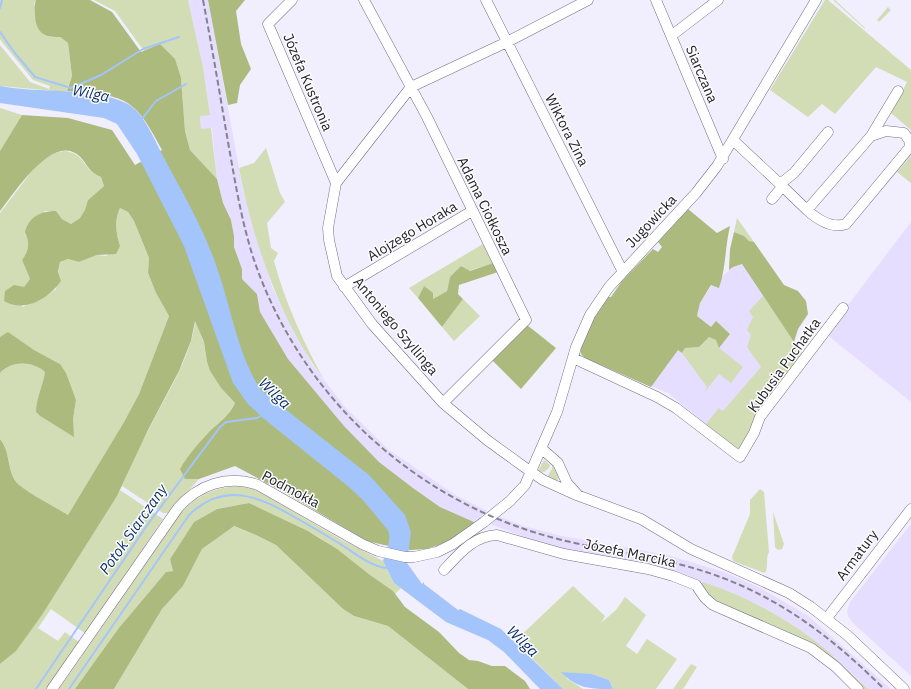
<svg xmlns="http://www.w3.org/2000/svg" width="911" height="689" viewBox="0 0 911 689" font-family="'IBM Plex Sans',sans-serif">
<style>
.built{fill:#e6defe}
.green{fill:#d2ddb5}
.forest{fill:#acbb7d}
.water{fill:#a4c5fb}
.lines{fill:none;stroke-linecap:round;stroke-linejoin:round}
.stream{stroke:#a4c5fb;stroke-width:2}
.minor-casing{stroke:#746f85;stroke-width:11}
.minor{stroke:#fff;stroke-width:10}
.rail{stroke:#85828e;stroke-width:2;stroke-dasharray:6 3;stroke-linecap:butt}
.labels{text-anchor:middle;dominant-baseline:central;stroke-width:3;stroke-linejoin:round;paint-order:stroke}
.street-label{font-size:14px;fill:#23212a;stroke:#fdfdfd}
.water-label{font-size:15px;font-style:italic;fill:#0b2f6c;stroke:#fdfdfd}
</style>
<rect width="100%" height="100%" fill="#f1eefd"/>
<path class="built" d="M188 0H208L243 190 273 289 312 364 344 406 389 450 457 496 487 511 479 519 474 522 440 507 413 488 379 462 344 427 311 389 288 359 260 312 257 294 242 279V269L234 247V236L231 220 223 203 217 179 212 128 201 130 200 116 210 114 203 67Z
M911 222V402L826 334Z
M742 264 804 356 756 419 740 448H735L668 393 585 358 580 351 581 348 697 316 700 303 712 285 733 267Z
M498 516 523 526 562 536 667 555 724 572 760 588 807 615 891 689H868L832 655 795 627 766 609 730 592 678 574 554 548 490 524Z
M911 524V676L852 622 848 616 847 611 850 602Z"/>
<path class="green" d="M0 0H36L34 4 49 37H60L68 43 72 76 66 92 0 86V45L30 82 49 89 50 86 33 80 2 42 0 39Z
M94 0H188L203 67 210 115 200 116 201 129 211 128 217 179 190 150 185 131 181 78 160 44 144 51 115 11Z
M825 0H828L911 70V130L891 113 907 82 876 67 835 114 822 104 808 117 770 90Z
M833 0H835L865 28V29Z
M888 7 891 10 879 22 877 20Z
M0 108 22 115 0 151Z
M266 148 280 193 285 202 267 223 271 248 278 253 274 261C285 302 303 341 323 378 280 321 252 238 239 168L254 163Z
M64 151C86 153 82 170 101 177L104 186 88 200 86 210 80 218 71 224 62 219 56 211H45L25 232C30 244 29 250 22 260L30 279 24 287 22 307 40 300 56 289 60 262 68 259 79 262 97 255 106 256 120 246C116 233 114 221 120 208L128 212 134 221 149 258 148 273 156 293 169 316 139 394 124 422 68 515C57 509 19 489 14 479 7 466 10 451 0 439V373C12 360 33 361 45 372 43 386 36 398 36 412L40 416 73 436V419L76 400 60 364 34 350 8 333 0 337V213L38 163 54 153Z
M911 156V183L897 172Z
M737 218 754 242 749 241 744 236 734 232Z
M483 244 493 263 450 277 447 291 433 299 424 286 418 298 409 288Z
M763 296 804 356 756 419 739 448H735L706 424 719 408 723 411 761 367 747 347 751 335 747 330 753 317 749 311Z
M463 299 480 316 454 341 442 327Z
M195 320 204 343 207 362 210 371 221 388 235 403 225 419 210 432 185 461V479H199L169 513H163L122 486C131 466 140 446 150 427 165 397 193 354 195 320Z
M709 337 716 340 719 348 743 367 731 383 719 374 704 393 707 387 682 353 685 348 699 347Z
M544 460 550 465 549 468 544 472 538 471Z
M552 463 559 478 556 481 547 477 552 469Z
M239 486 253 489 265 495 342 540 383 561 394 583 401 588 395 594 322 539 308 531 249 503 217 509 194 522 170 559 173 571 166 572 118 629 75 689H59L181 513C197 495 215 487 239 486Z
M760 489 764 492 769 552C765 559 769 566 765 573L733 561 732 557 750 514V500Z
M120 490 163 519 86 634 51 609 38 628 58 641 65 632 79 642 47 689H0V664L15 651 42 615Z
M773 512 784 544 782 549 778 550 775 547Z
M233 526 256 535 276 545 343 609 354 616 388 626 468 689H114L162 609 183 586 202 549Z
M702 582C748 596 793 622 830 653 843 665 855 678 868 689H860L839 666 713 602 701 585Z
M573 586 605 616 601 623 616 610 625 597 646 615 626 646 637 654 647 639 677 659 656 689H613L609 680 592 674 566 678 583 689H563L515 641Z
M691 664 697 667 683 689H673Z"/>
<path class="forest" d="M36 0H90L112 12 141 52 160 44 175 59 181 78 185 131 190 150 217 179 223 203 231 220 234 236V247L242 269V279L257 294 260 312 288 359 344 426 379 462 413 488 440 507 474 522 473 524 447 542 427 549 410 550 384 545 367 541 289 495 235 466 199 479H185L180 469C188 455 199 443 210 431 220 422 229 416 235 403L221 388 210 371 207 362 204 342 195 321 191 341 179 371 149 428 117 496 42 615 16 651 0 664V439C10 451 7 466 14 479 19 489 57 508 68 515L124 422 139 394 169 316 156 293 148 273 149 258 134 221 128 212 120 208C114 220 116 234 120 246L116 254 97 255 79 262 68 259 60 262 58 272 61 281C48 299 25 313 4 301L5 291 14 285 24 287 30 279 22 260C29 250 30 244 25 232 29 217 40 211 56 211L62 219 71 224 80 218 85 210 88 200 104 186 101 177C86 171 87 160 75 153 49 138 13 195 0 211V151L22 115 68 118 112 130 135 165 162 150C134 96 126 96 67 91L72 76 68 43 60 37C44 38 36 32 35 16 35 10 34 5 36 0Z
M208 0H245L236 11 241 44 251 69 240 85 237 103 228 105Z
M688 209 717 233 730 226C725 247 726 268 719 288L711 285 700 303 697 316 711 327 716 321 730 334 719 348 716 340 709 337 699 347 685 348 682 353 678 350 651 387 585 358 581 354C578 340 600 308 608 297H611L622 281 653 249 658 252 662 247 658 242Z
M734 232 744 236 749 241 754 242 784 285 798 291 806 301 808 314 798 329 794 342 742 264 733 267 729 270 730 249Z
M493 263 498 272 459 285 458 294 463 299 442 327 418 298 424 286 433 293V299L447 291 450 277 461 266 470 271Z
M527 325 556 348 521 389 492 360Z
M8 332 34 350 60 364 66 373 76 400 73 419 74 437 40 416 36 412C36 398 43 386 45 372 33 361 12 360 0 373V337Z
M249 503 308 531 337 549 370 575 393 591 405 607 439 632 459 653 469 660 478 661 492 666H505L525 681 530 689H468L388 626 354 616 343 609 276 545 256 535 234 526 202 549 183 586 162 609 114 689H75L118 629 166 572 173 571 170 559 194 522 217 509Z"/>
<path class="water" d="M0 86C39 94 93 86 128 104 144 113 155 141 163 156 182 192 203 227 216 265 231 306 237 354 261 390L369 475 405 515 411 532 407 563 422 584 424 582V584L458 610 460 609 501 629 563 689H540L504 652 488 640 446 622 394 583 383 561C386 552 393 538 387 529L363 500 349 487 263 418 248 404 233 383 184 246 137 154 117 124 104 118 0 103Z
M561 672 592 674 609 680 613 689C591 689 577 689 561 672Z"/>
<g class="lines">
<path class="stream" d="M0 8 2 0
M0 32 14 52 35 77 71 88 101 75 143 49 179 37
M141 120 156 101 186 84
M36 689 148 524 220 427 226 422 257 418 262 415
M69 689 189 515C225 480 260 497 298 519 314 528 329 537 345 547 357 555 371 566 386 568"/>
<g class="minor-casing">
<path id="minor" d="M292 0 268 24 336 183
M364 0 427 117 526 320 443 403
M486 0 623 272
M588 0 507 42 411 87 336 183 328 228 329 240 337 276 372 324 443 403 487 440 527 469 543 480 574 494 641 519 691 549 789 593 811 607 847 635 904 689
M656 0 723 159
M671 36 718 0
M886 131 904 133 909 140 910 147 846 224C832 229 817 219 807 210L871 136Z
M871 136 898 91
M734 141 780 184
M772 199 782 187
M807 210 780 184 794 173 828 132
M344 287 472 211
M573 358 657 397 676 408 740 457 754 433 760 417 843 308
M542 449 558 463 567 483 577 494
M444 570C459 554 473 536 497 535L564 554 648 569 673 576 696 585 705 598 713 605 811 648 836 667 858 689
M827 618 911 509
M52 689 178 508C198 485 228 474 258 485L362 544 378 551 405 557H414L437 552 453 544 484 522 510 501 525 485 557 412 576 347 590 315 609 287 696 193 717 166 816 0"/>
</g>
<use href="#minor" class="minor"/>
<path class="rail" d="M203 0C212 47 220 95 228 142 235 181 241 219 253 257 300 398 418 505 562 540 602 550 643 554 682 565 764 586 825 630 884 689"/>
</g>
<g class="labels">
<g class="street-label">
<text transform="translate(702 74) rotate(67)">Siarczana</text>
<text transform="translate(308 82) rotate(67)">Józefa Kustronia</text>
<text transform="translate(567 130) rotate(63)">Wiktora Zina</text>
<text transform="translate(485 206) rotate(64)">Adama Ciołkosza</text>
<text transform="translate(651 221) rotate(-47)">Jugowicka</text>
<text transform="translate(412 231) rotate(-31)">Alojzego Horaka</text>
<text transform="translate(396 326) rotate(50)">Antoniego Szyllinga</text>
<text transform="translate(784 365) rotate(-54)">Kubusia Puchatka</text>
<text transform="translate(291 489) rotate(28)">Podmokła</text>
<text transform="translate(630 553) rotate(12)">Józefa Marcika</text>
<text transform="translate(857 555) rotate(-53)">Armatury</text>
</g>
<g class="water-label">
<text transform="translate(91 93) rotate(11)">Wilga</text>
<text transform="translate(275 393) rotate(44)">Wilga</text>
<text transform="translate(133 529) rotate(-55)">Potok Siarczany</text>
<text transform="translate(523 641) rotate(44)">Wilga</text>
</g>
</g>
</svg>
